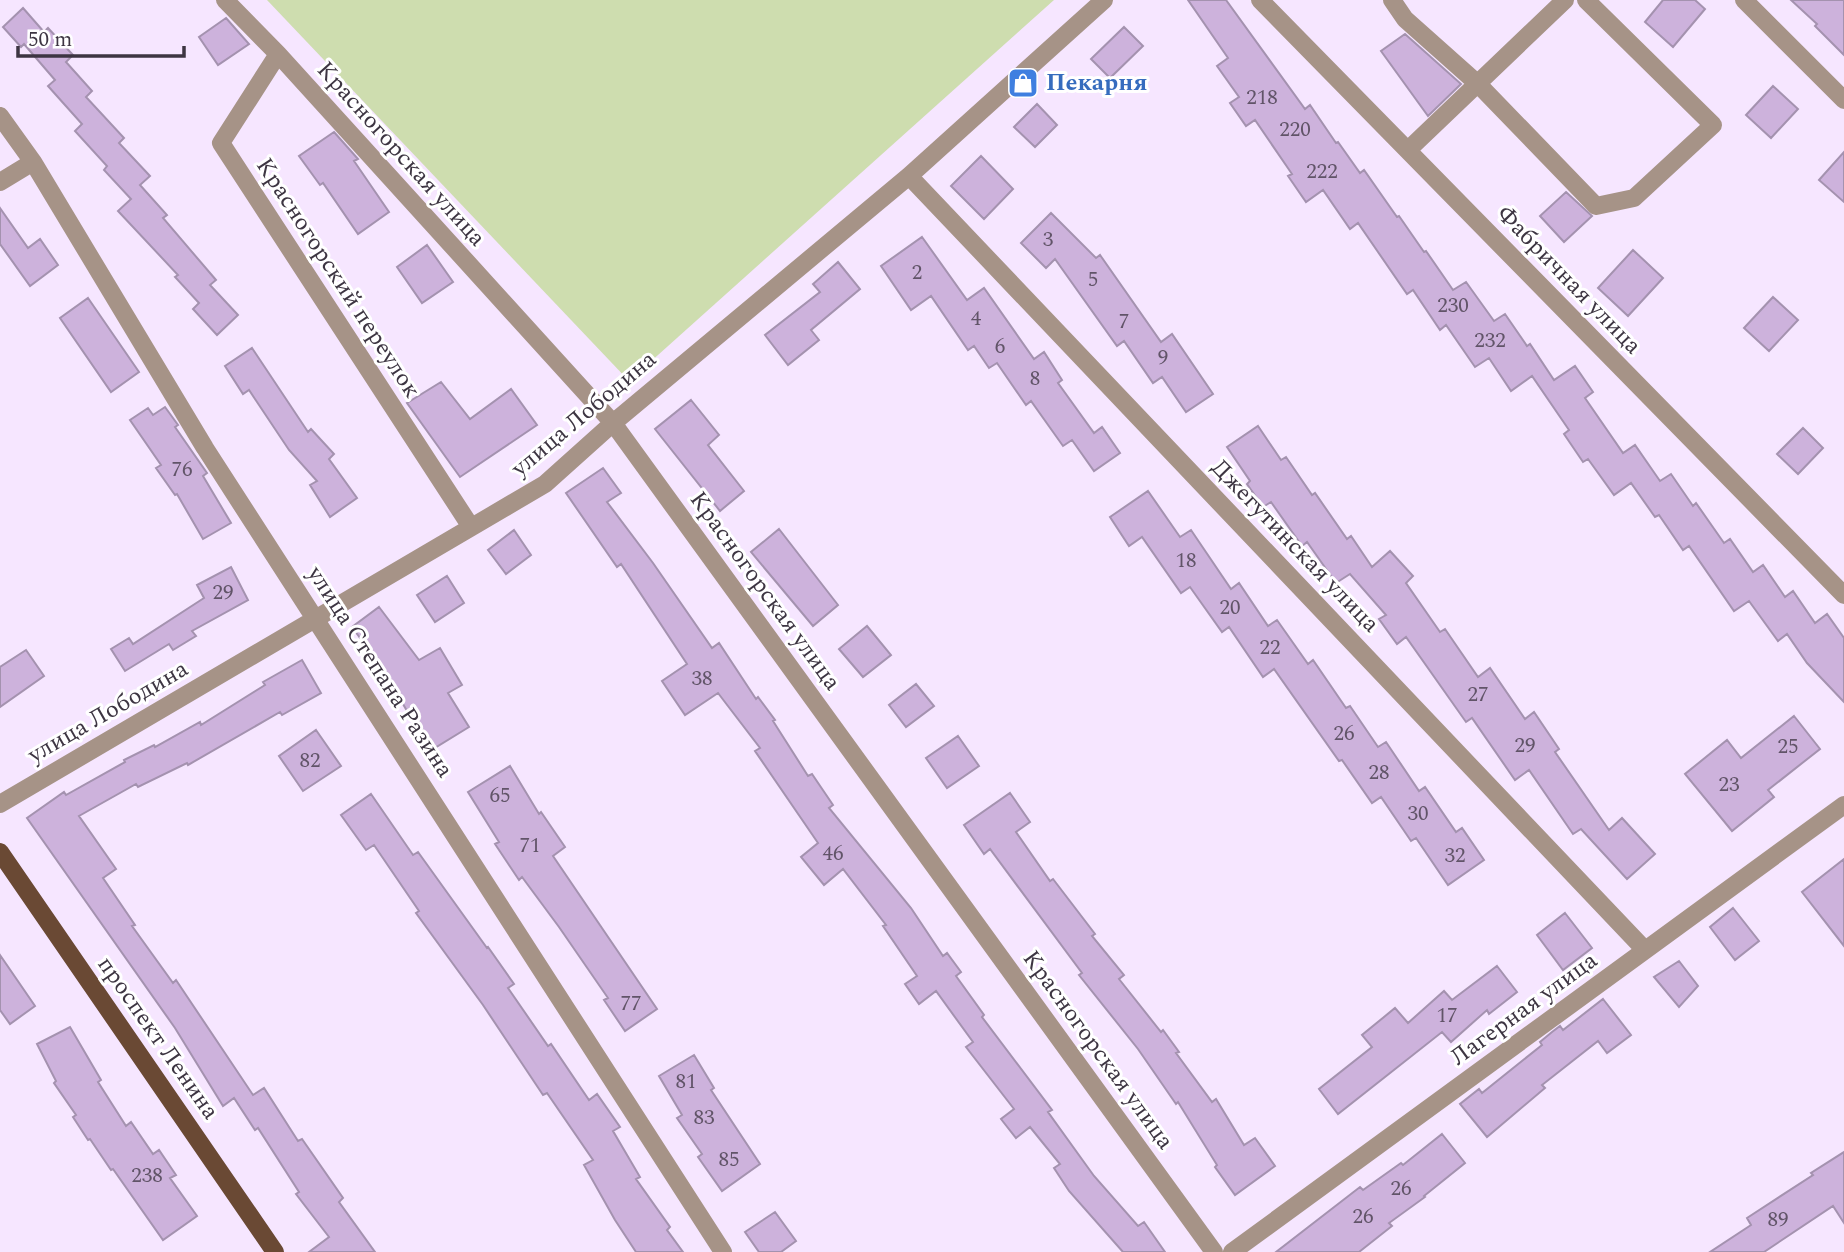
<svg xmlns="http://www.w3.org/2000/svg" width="1844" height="1252" viewBox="0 0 1844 1252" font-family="Spectral,serif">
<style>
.green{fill:#ceddaf}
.building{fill:#cdb2dc;stroke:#a492af;stroke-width:2}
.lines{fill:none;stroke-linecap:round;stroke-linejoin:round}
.minor{stroke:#a69387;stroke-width:18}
.major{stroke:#6a4934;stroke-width:18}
.labels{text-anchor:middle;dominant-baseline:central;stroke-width:6;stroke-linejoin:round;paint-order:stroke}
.number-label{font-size:21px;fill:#615468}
.shop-label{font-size:24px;font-weight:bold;fill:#366cbe;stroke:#fff;text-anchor:start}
.street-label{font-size:24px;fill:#3d3542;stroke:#fff}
</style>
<rect width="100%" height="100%" fill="#f6e6ff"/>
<path class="green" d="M267 0H1054L629 381Z"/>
<path class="building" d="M1188 0H1226L1305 109 1310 105 1336 143 1338 142 1360 173 1364 170 1397 217 1399 216 1424 252 1426 251 1453 290 1466 282 1494 321 1505 314 1527 346 1530 344 1554 380 1575 366 1593 392 1585 398 1623 453 1635 445 1660 481 1671 474 1693 506 1696 503 1724 543 1730 539 1753 572 1763 565 1785 597 1793 591 1815 623 1827 614 1844 638V702L1807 663 1787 634 1778 641 1749 601 1734 611 1689 546 1683 550 1659 515 1655 517 1631 483 1614 495 1588 459 1583 462 1564 434 1569 430 1532 376 1511 391 1489 358 1475 367 1446 325 1440 330 1413 290 1407 294 1358 223 1350 229 1323 190 1306 202 1288 176 1292 174 1255 120 1246 126 1230 103 1239 97 1217 66 1228 58Z
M1663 0H1695L1705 9 1673 47 1645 22Z
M1791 0H1844V55L1815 26 1817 24Z
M23 8 44 32 48 28 73 55 66 62 92 91 86 97 124 138 119 143 150 176 140 185 167 215 163 218 216 280 210 285 238 315 217 335 193 309 199 303 175 277 178 275 118 211 131 199 104 170 107 166 75 131 82 124 48 86 55 80 24 44 21 47 3 27Z
M226 18 249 44 218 65 199 37Z
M1124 27 1143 46 1110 78 1091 59Z
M1405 34 1461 84 1428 116 1381 51Z
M1773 86 1798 109 1771 138 1746 115Z
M1037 104 1057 125 1035 147 1014 127Z
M334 132 358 159 354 161 389 212 358 234 323 183 320 185 299 156Z
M1844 152V202L1819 180Z
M981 156 1013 189 984 219 951 186Z
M1566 192 1592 216 1564 242 1540 216Z
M0 208 28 248 40 239 58 265 30 286 0 244Z
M1051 213 1096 258 1100 255 1161 342 1172 334 1213 394 1186 412 1162 377 1153 383 1124 341 1117 346 1055 259 1046 268 1021 243Z
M922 237 967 300 984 288 1034 359 1044 352 1062 380 1058 383 1094 433 1102 427 1120 453 1094 471 1072 440 1063 446 1031 401 1026 405 997 363 989 368 974 346 968 350 931 296 911 310 881 266Z
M427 245 453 282 422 303 397 267Z
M1633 250 1663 278 1628 316 1598 288Z
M838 262 860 289 811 330 819 340 788 365 765 335 820 292 813 284Z
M1773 297 1798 320 1769 351 1744 328Z
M88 298 139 372 111 392 60 318Z
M252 348 308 432 311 429 334 454 329 459 357 498 330 517 310 485 317 481 289 450 249 390 243 394 225 366Z
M441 382 470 419 511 389 537 425 460 477 407 403Z
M691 400 719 435 708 445 744 491 720 511 655 429Z
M165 407 178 425 175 427 207 473 203 476 231 523 203 539 177 494 175 495 156 468 161 465 130 420 148 408 153 415Z
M1258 426 1281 460 1286 457 1312 495 1315 493 1347 539 1351 536 1372 567 1390 551 1413 576 1406 583 1440 632 1445 629 1478 677 1490 668 1525 719 1534 712 1559 749 1555 752 1609 830 1622 818 1655 854 1627 879 1581 829 1573 834 1529 770 1515 780 1472 718 1466 722 1406 637 1397 644 1379 619 1386 615 1350 574 1336 583 1307 542 1302 546 1271 502 1263 507 1247 484 1250 481 1227 447Z
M1803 428 1823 448 1798 474 1777 454Z
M603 468 621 493 607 502 653 563 712 648 719 643 756 699 758 697 775 720 773 721 808 776 812 774 833 805 829 808 911 908 943 956 947 953 961 972 956 976 984 1015 982 1017 1052 1110 1048 1112 1094 1176 1138 1226 1144 1222 1165 1252H1123L1069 1191 1054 1168 1060 1164 1030 1127 1016 1138 1001 1119 1014 1109 966 1047 973 1042 936 991 919 1004 905 984 917 976 883 926 886 925 843 869 824 885 801 857 818 843 755 751 760 748 718 693 685 715 662 681 687 664 621 564 617 567 566 493Z
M1148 491 1180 537 1191 530 1231 589 1239 583 1268 626 1277 620 1308 664 1313 660 1346 708 1350 706 1378 747 1386 742 1419 791 1425 787 1456 832 1462 828 1484 860 1448 885 1416 838 1411 841 1381 797 1372 803 1342 760 1339 761 1274 669 1263 677 1229 627 1222 632 1190 587 1181 593 1142 537 1129 546 1110 517Z
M779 529 838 605 813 626 751 552Z
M514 530 531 555 506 574 488 550Z
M231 567 248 600 192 631 196 636 173 650 169 644 125 671 111 649 129 638 133 644 204 598 197 585Z
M447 576 464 603 435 622 417 595Z
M379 607 419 660 440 648 462 685 448 693 469 727 433 749 413 714 410 716 382 668 352 627Z
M867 626 891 655 863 677 839 649Z
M26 650 44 676 0 707V667Z
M302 660 321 693 282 715 280 712 188 765 187 763 138 787 136 784 79 816 116 869 103 878 135 925 132 926 173 983 176 980 253 1095 264 1088 298 1141 302 1139 343 1198 339 1202 375 1252H309L329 1237 296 1194 299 1192 258 1128 255 1130 234 1098 223 1106 175 1028 27 818 64 792 66 795 125 762 124 760 154 745 155 747 200 722 201 725 265 685 263 682Z
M916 684 934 706 906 727 889 705Z
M1794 716 1820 749 1768 790 1774 797 1732 831 1685 774 1727 740 1741 758Z
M316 730 341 766 303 791 279 756Z
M958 736 979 766 947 788 926 758Z
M510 766 539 814 541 812 565 847 553 856 657 1009 625 1031 604 1000 608 998 559 927 522 877 519 880 495 844 499 842 468 792Z
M1010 793 1030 822 1016 832 1050 881 1053 879 1095 934 1092 936 1124 975 1119 979 1161 1032 1163 1030 1179 1052 1176 1053 1212 1102 1216 1099 1244 1145 1255 1138 1275 1166 1235 1195 1215 1167 1217 1165 1178 1102 1176 1104 1138 1049 1079 975 1082 973 990 849 984 854 964 825Z
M371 794 413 855 418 852 487 948 488 947 514 984 508 988 548 1046 551 1044 589 1100 597 1094 620 1127 613 1131 640 1177 636 1179 670 1227 667 1230 683 1252H636L615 1220 584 1165 593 1160 547 1093 543 1095 483 1005 416 913 419 911 374 845 366 850 341 815Z
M1844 859V946L1802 892Z
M1733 908 1759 941 1735 960 1710 927Z
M1565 913 1592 948 1563 970 1537 935Z
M0 955 35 1006 10 1024 0 1010Z
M1679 961 1698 986 1679 1007 1654 977Z
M1497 966 1517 992 1489 1014 1487 1010 1451 1042 1442 1032 1338 1114 1319 1089 1372 1047 1362 1035 1395 1008 1408 1023 1444 991 1452 1000Z
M1603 999 1631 1035 1607 1053 1598 1041 1542 1085 1545 1088 1487 1137 1460 1104 1479 1089 1482 1093 1542 1045 1540 1042 1552 1032 1560 1026 1563 1030Z
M70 1027 101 1080 98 1082 126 1126 131 1122 153 1154 159 1150 176 1175 170 1178 197 1216 163 1240 113 1169 111 1170 90 1139 88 1140 73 1117 76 1115 54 1083 56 1081 37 1044Z
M694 1055 714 1088 711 1090 760 1164 722 1191 698 1157 702 1154 677 1118 682 1115 659 1076Z
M1442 1134 1465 1163 1424 1196 1425 1197 1389 1223 1392 1226 1359 1252H1276L1360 1187 1363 1190 1401 1163 1403 1165Z
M1844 1152V1223L1833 1206 1764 1252H1710L1751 1225 1747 1218 1813 1175 1811 1173Z
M775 1212 796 1241 781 1252H759L745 1232Z"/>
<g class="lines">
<path class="minor" d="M225 0 278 54 613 423 1214 1252
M1260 0 1844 595
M1392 0 1405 19 1478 84 1596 206 1634 198 1713 125 1586 0
M1744 0 1844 100
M278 54 221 143 471 527
M0 116 33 162 205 448 723 1252
M1408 150 1565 0
M909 176 1645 950
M0 182 33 162
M0 804 545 484 613 423 909 176 1104 0
M1232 1252 1844 805"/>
<path class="major" d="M0 852 275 1252"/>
</g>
<defs>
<g id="shop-square" transform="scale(1.575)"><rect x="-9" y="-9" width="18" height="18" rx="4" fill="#3f7fe0" stroke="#fff"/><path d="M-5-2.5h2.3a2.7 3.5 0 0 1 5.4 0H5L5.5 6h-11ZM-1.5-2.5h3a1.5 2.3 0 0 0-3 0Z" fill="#fff"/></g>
</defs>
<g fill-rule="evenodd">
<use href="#shop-square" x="1023" y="83"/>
</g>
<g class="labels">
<g class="number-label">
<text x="1262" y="98">218</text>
<text x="1295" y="130">220</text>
<text x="1322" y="172">222</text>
<text x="1048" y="240">3</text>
<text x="917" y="273">2</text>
<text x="1093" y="280">5</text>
<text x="1453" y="306">230</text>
<text x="976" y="319">4</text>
<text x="1124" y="322">7</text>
<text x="1490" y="341">232</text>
<text x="1000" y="347">6</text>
<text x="1163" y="358">9</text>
<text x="1035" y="379">8</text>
<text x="182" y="470">76</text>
<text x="1186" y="561">18</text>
<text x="223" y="593">29</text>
<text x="1230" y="608">20</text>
<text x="1270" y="648">22</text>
<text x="702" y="679">38</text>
<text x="1478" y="695">27</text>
<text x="1344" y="734">26</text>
<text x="1525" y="746">29</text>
<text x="1788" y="747">25</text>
<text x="310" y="761">82</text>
<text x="1379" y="773">28</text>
<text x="1729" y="785">23</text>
<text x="500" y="796">65</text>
<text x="1418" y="814">30</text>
<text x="530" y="846">71</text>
<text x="833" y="854">46</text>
<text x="1455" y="856">32</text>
<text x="631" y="1004">77</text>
<text x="1447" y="1016">17</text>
<text x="686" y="1082">81</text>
<text x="704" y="1118">83</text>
<text x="729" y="1160">85</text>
<text x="147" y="1176">238</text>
<text x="1401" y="1189">26</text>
<text x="1363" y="1217">26</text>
<text x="1778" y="1220">89</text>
</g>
<g class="shop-label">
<text x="1046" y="83">Пекарня</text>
</g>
<g class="street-label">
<text transform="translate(401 154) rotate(48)">Красногорская улица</text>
<text transform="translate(338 278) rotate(57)">Красногорский переулок</text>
<text transform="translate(1569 280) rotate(46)">Фабричная улица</text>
<text transform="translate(584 414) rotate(-40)">улица Лободина</text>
<text transform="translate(1295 546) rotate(46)">Джегутинская улица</text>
<text transform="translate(765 591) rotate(54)">Красногорская улица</text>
<text transform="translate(380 672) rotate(57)">улица Степана Разина</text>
<text transform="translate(108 712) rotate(-30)">улица Лободина</text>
<text transform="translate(1524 1009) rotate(-36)">Лагерная улица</text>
<text transform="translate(158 1038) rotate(55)">проспект Ленина</text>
<text transform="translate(1098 1050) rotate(54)">Красногорская улица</text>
</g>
</g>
<path d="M18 46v10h166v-10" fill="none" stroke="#3d3542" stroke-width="3.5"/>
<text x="28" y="46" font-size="21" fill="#3d3542" stroke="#ffffff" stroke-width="5" paint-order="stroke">50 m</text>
</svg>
